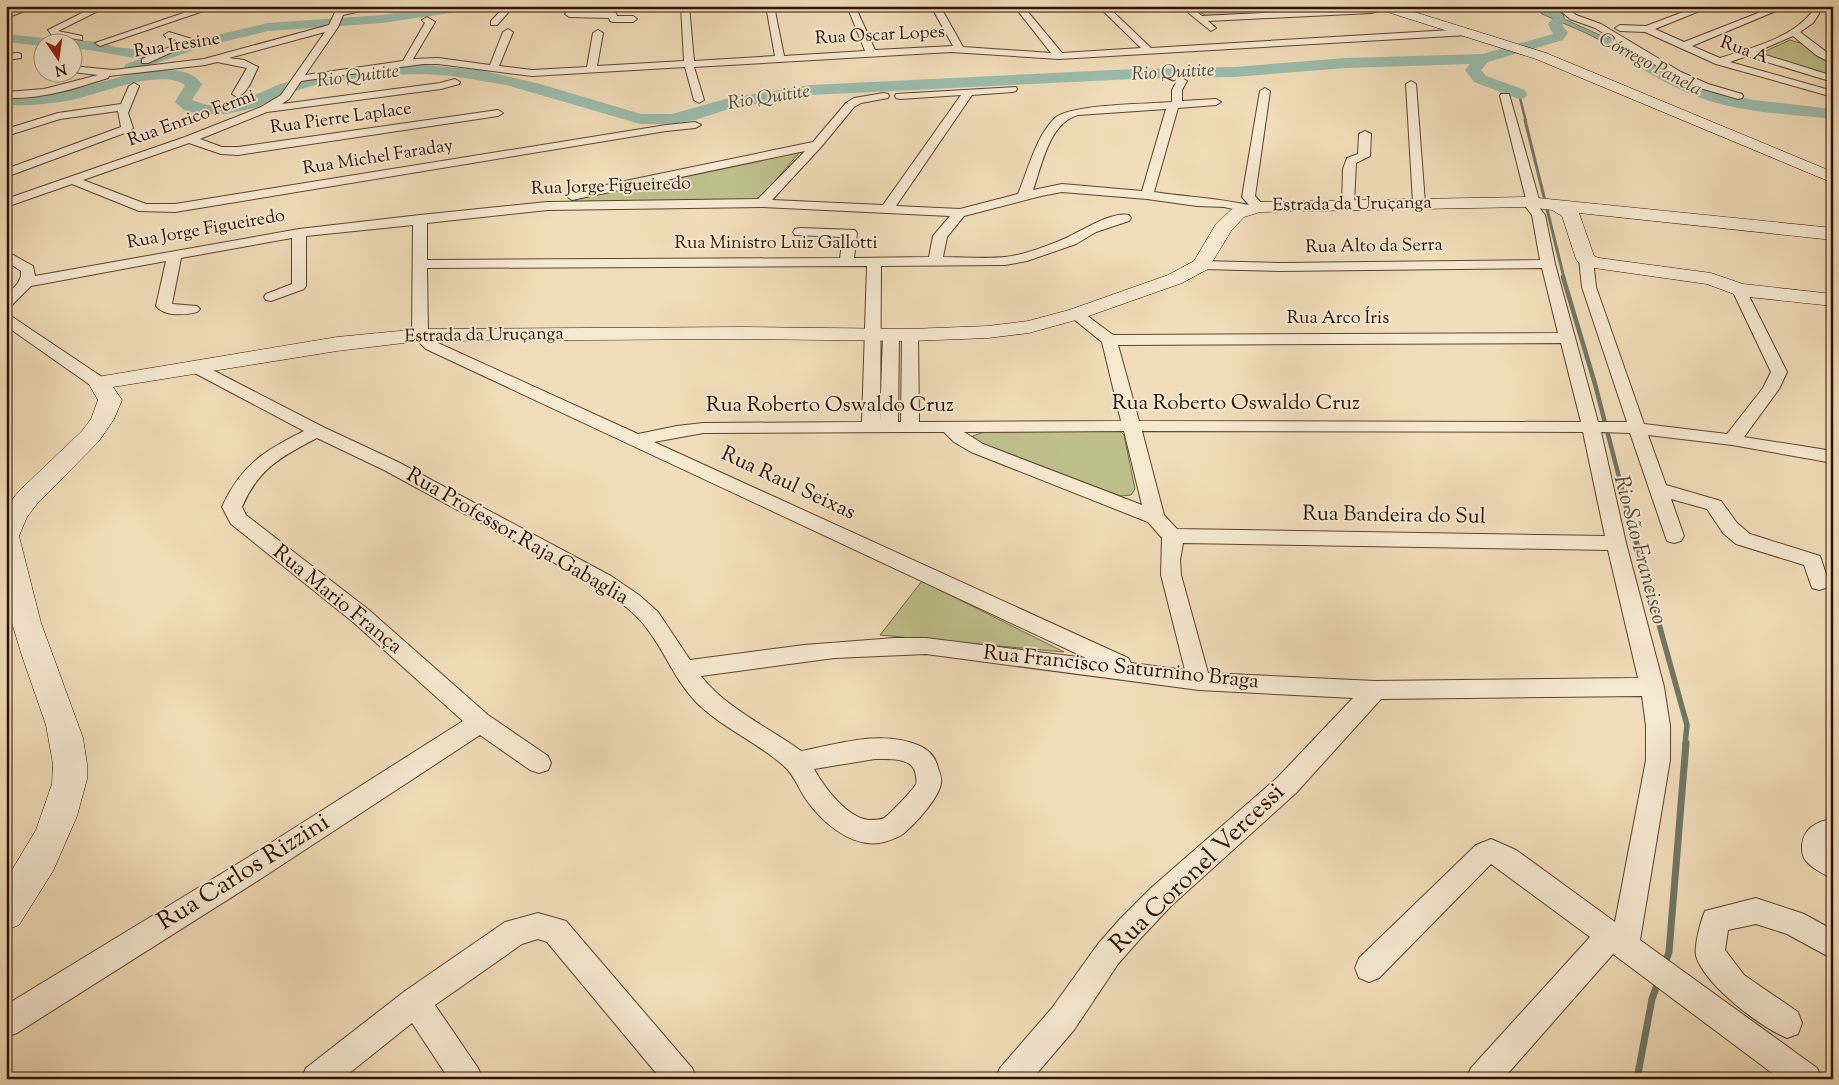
<svg xmlns="http://www.w3.org/2000/svg" width="1839" height="1085" viewBox="0 0 1839 1085" font-family="'Sorts Mill Goudy',serif">
<style>
.green{fill:#bec08c;stroke:#756846}
.water{fill:#9bbcac;stroke:#6f7767}
.lines{fill:none;stroke-linecap:round;stroke-linejoin:round}
.stream-far4{stroke:#6f7767;stroke-width:2.5}
.stream-far3{stroke:#6f7767;stroke-width:3}
.stream-far2{stroke:#6f7767;stroke-width:4.5}
.stream-far1{stroke:#6f7767;stroke-width:5.5}
.stream{stroke:#6f7767;stroke-width:7}
.river{fill:#9bbcac;fill-rule:evenodd}
.street-casing{stroke:#5d432e;stroke-width:2}
.secondary-casing{stroke:#2c1000;stroke-width:1}
.street{fill:#f6e9d2;fill-rule:evenodd}
.secondary{fill:#f6e9d2;fill-rule:evenodd}
.labels{text-anchor:middle;dominant-baseline:central;stroke-width:4;stroke-linejoin:round;paint-order:stroke}
.far-street-label{font-size:18px;fill:#2c1000;stroke:#f6e9d2}
.far-water-label{font-size:19px;font-style:italic;fill:#534c3c;stroke:#f6e9d2}
.street-label{font-size:21px;fill:#2c1000;stroke:#f6e9d2}
.water-label{font-size:22px;font-style:italic;fill:#534c3c;stroke:#f6e9d2}
.near-street-label{font-size:25px;fill:#2c1000;stroke:#f6e9d2}
</style>
<rect width="100%" height="100%" fill="#f1ddb9"/>
<filter id="stains"><feTurbulence type="fractalNoise" baseFrequency=".004" numOctaves="4"/><feColorMatrix values="0 0 0 0 .2 0 0 0 0 .09 0 0 0 0 .02 0 0 0 .5 -.17"/></filter>
<radialGradient id="worn" r=".72"><stop offset=".6" stop-color="#630" stop-opacity="0"/><stop offset="1" stop-color="#630" stop-opacity=".3"/></radialGradient>
<path class="green" d="M1190 6H1376L1380 7 1208 17Z
M1790 40 1800 43 1833 63V78L1757 55Z
M797 151 799 153 762 196 755 199 729 201 581 202 572 200 577 196Z
M1120 431 1124 435 1135 489 1131 495 1121 496 979 445 973 436 984 432Z
M922 581 1064 652 880 635Z"/>
<path class="water" d="M1534 6H1555L1564 16V19L1613 41 1645 64 1586 33 1542 14Z"/>
<g class="lines">
<path class="stream-far4" d="M1519 94 1526 122"/>
<path class="stream-far3" d="M1525 120 1564 278"/>
<path class="stream-far2" d="M1563 277 1595 384 1620 481"/>
<path class="stream-far1" d="M1619 480 1687 725 1685 745"/>
<path class="stream" d="M1665 964 1669 952 1686 743
M1637 1079 1652 999 1658 982"/>
<path class="river" d="M442 6H479L472 10 382 23 268 31 202 47 132 72 126 70 124 67 126 64 141 59C118 56 96 50 72 48V42H66L72 40 100 42 115 47 161 52 192 41 268 23 382 15Z
M1559 16 1564 17 1566 20 1562 25 1568 33 1563 40 1488 62 1481 70 1486 76 1525 90 1527 94 1525 98 1519 99 1474 82 1465 70 1470 64 1346 68 1234 77 1134 79 811 95 732 108 695 120 672 124H640L506 85 453 76 426 74 376 75 315 85 282 95 258 107 226 114H198L184 110 175 102 185 85C160 68 100 94 72 100 51 104 28 106 6 105V95C28 96 50 94 71 90 101 84 180 52 202 84L192 100 207 105 226 104 246 99 280 84 309 77 364 67 414 64 480 70 540 84 641 114H672L729 98 811 85 1134 69 1234 67 1346 58 1482 54 1553 34 1548 24 1554 17Z
M6 34 45 38 50 39 52 42H42V46L6 42Z
M1609 38 1675 75 1713 91 1754 100 1833 109V119C1789 114 1743 113 1701 98 1666 86 1635 64 1604 45L1602 42 1604 39Z"/>
<g class="street-casing">
<path id="street" d="M24 6H38L6 18V12Z
M96 6H108L58 31 82 36V40L52 35 48 30Z
M129 6H163V7C156 12 136 11 129 6Z
M204 6H218L103 45 100 46 95 43Z
M338 6H346L345 9 364 6H384L343 15 338 27 305 75 403 61 425 23 422 20 427 17 435 22 413 59 438 58 490 65 503 32 508 29 513 32 499 66 532 70 587 67 593 33 598 30 603 33 597 66 684 61 681 6H689L694 61 775 56 766 6H774L784 56 865 51 847 6H855L875 50 953 46 931 6H940L963 47 1051 53 1014 6H1023L1062 53 1141 48 1098 6H1107L1151 48 1468 29 1473 32 1468 35 1059 59 951 52 694 67 704 100 699 103 694 100 685 67 532 76 438 64H423L301 81 289 99 282 104 440 83 455 79 460 82 459 84 441 89 267 112 200 139 222 147H238L498 110 503 113 498 116 238 155 221 154 189 143 83 180 146 204H175L666 125 695 122 701 125 695 128 666 131 175 212 139 211 72 184 6 207V199L185 137 261 107 281 95 325 32 229 58 244 60 258 67C253 77 248 94 237 97L232 94 247 68 217 62 205 65 109 76 108 78C74 89 42 99 6 98V92L44 89 98 75 72 72V66L113 70 204 59 329 25Z
M505 6H514L497 25H491V21Z
M1180 6H1190L1202 16 1396 6 1371 13 1208 21 1216 28 1211 31Z
M1555 6H1565L1576 15 1601 24 1681 72 1708 84 1742 94 1743 96 1742 98 1738 99 1700 88 1673 76 1595 28 1570 19Z
M1699 6H1712L1655 29 1684 42 1776 6H1788L1692 46 1720 58C1750 48 1791 39 1812 12L1810 6H1818L1819 14 1813 23 1800 32 1833 57V64L1816 55 1793 36 1756 52 1833 76V82L1747 56 1730 62 1833 91V97L1716 64 1645 32 1620 31 1615 28 1620 25 1646 26Z
M613 7 617 10 614 12 616 13 617 16H633L637 19 633 22H613L610 21 609 18 569 17 565 14 572 8Z
M169 32 192 39 194 42 148 63H142V59L182 42 166 37 164 35Z
M18 53 21 54V58L6 60V54Z
M1182 78 1187 81 1182 90V101L1216 99 1221 102 1216 105 1178 108 1154 192C1186 197 1218 198 1249 205L1242 197 1260 91 1265 88 1270 91 1255 196 1265 207 1264 210 1251 213 1224 207 1197 206 1147 199 1062 192 1041 196 964 216 947 237 943 257C963 257 985 259 1005 257 1025 255 1046 246 1064 239 1080 232 1111 211 1129 215L1131 218 1129 221 1096 232 1076 244 1027 261 1005 265 881 266 880 422 883 335 885 332H897L899 335 898 422H901L902 335 904 332H916L918 335 919 422 1121 421 1102 342 1071 317 1068 314 1071 311H1081L1113 335 1558 333 1542 268 1280 271 1201 269 1196 268 1194 265 1196 262 1201 261 1280 263 1540 260 1532 215 1522 202 1526 199 1500 96 1501 94H1509L1540 203 1538 206 1545 215 1555 264 1598 422H1627L1582 287 1579 259 1586 255 1593 259 1596 287 1644 424 1727 434 1763 388 1771 372 1732 290 1734 287H1744L1746 290 1787 372 1779 389 1744 437 1833 451V463L1732 445 1648 435 1666 485 1721 501 1737 523 1750 534 1820 556 1829 583 1826 588 1819 590 1812 588 1804 565 1736 544 1723 533 1707 509 1671 499 1684 536 1681 541 1674 543 1667 541 1630 433 1601 432 1626 543 1664 687 1670 726V760L1640 940 1817 1068 1822 1079H1780L1613 954 1503 1079H1466L1471 1068 1590 937 1491 864 1379 978 1369 982 1359 978 1355 968 1359 958 1476 845 1491 839 1516 850 1615 922 1646 760V726L1642 696 1381 699 1296 793 1171 906 1140 939 1118 964 1074 1030 1032 1079H995L1000 1068 1052 1008 1098 944 1120 919 1151 888 1278 777 1353 698 1199 690 926 654 834 658 701 676C727 709 768 727 801 751 838 744 883 729 920 746 929 750 936 758 938 768 940 773 942 778 941 783 939 798 915 824 903 834 897 838 886 842 879 843 849 847 820 820 805 798 798 787 794 775 784 766 757 742 722 728 696 702 675 680 666 654 648 630 635 611 615 599 597 586L384 470 317 438C282 456 258 469 242 507L246 515 369 610 488 715 548 756 551 763 548 770 539 773 530 770 480 735 265 876 17 1033 6 1037V1005L247 858 463 721 353 622 231 524 222 507C241 465 264 451 304 431L189 370 187 367 189 364H201L323 427 398 462 611 576 639 595 658 612 690 660 804 645 895 638H926L1086 658 426 349 412 335 413 225 306 236V286L304 289 271 301 266 300 264 297 266 294 292 284V238L181 258 172 304 197 306 200 309 197 312C185 315 165 317 156 306L166 261 31 286 11 306 6 307V294C14 288 22 282 21 271L6 261V251L33 266 35 276 299 229 420 215 547 202 758 199 805 151 572 200 566 196 572 192 813 142 846 103 854 98 884 93 888 94 889 96 888 98 861 103 854 107 821 147 772 200 883 205 961 95 900 99 896 98 895 96 896 94 1016 87 1017 89 1016 91 1012 92 972 95 896 206 960 209 1018 194C1028 170 1036 136 1055 118 1070 104 1148 104 1172 102V90L1178 79ZM1166 109 1142 191 1062 184 1033 190C1042 165 1049 123 1078 115ZM762 207 950 216 933 236 929 257 854 258 857 233 855 230 800 228 795 229 793 232 795 235 843 237 840 258 427 260V223L547 210ZM867 266 862 422 703 423 677 426 638 434 438 343 428 334 427 268ZM1561 343 1581 422 1139 421 1118 345ZM1124 431 1142 505 983 444 964 432ZM1142 431 1583 432 1605 536 1177 529 1164 515ZM906 432H944L954 442 971 452 1148 522 1162 538 1161 575 1185 670 1131 663 1128 658 654 442 703 433ZM1183 543 1608 550 1638 678 1375 681 1208 673 1181 575 1180 560ZM875 759C887 759 907 757 914 769 916 773 917 781 916 784 914 789 889 815 884 818 880 820 874 820 869 820 847 818 824 787 814 769Z
M1411 81 1416 84 1425 203 1419 207 1413 203 1406 84Z
M134 83 139 86 128 113 133 128 130 131 6 177V169L121 127 118 111 60 119 6 136V129L58 113 121 104 129 86Z
M1365 131 1371 134 1370 156 1356 163 1354 203 1353 206H1343L1342 203 1343 169 1347 158 1358 154 1359 134Z
M6 314 11 316 105 379 107 383 105 387H93L6 326Z
M1833 819V843L1829 847 1833 850V878C1824 875 1812 868 1806 861 1802 856 1802 851 1802 845 1804 828 1817 821 1833 819Z
M1756 898 1804 914 1833 930V959L1787 934 1756 924 1728 930 1725 950 1744 975 1798 1012 1802 1023 1798 1034 1787 1038C1760 1027 1705 985 1696 956 1694 946 1701 920 1705 911Z
M538 913 566 921 692 1068 697 1079H661L547 942 538 939 522 944 435 1005 478 1068 483 1079H449L412 1023 342 1079H301L306 1068 405 991 505 922Z"/>
</g>
<g class="secondary-casing">
<path id="secondary" d="M1376 6H1395L1546 53 1833 172V183L1536 59 1378 9Z
M1528 197 1833 228V240L1579 213 1594 256 1599 258 1711 273 1743 284 1833 294V306L1739 296 1707 284 1587 267 1579 263 1576 259 1562 216 1552 210 1528 207 1260 212 1244 217 1231 231 1208 269 1182 283 1083 318 1029 333 988 338 910 341 744 339 420 341 337 351 113 387 122 400 114 419 99 441 37 504 27 517 19 536 41 623 83 738 87 764V779L77 816 53 871 19 925 6 930V880L36 830 52 784 53 764 46 725 22 656 6 603V508L18 492 82 431 91 419 98 400 88 383 91 378 337 337 420 329 744 327 910 329 988 326 1028 321 1069 310 1168 275 1194 261 1216 224 1232 209 1259 202Z"/>
</g>
<use href="#street" class="street"/>
<use href="#secondary" class="secondary"/>
</g>
<g class="labels">
<g class="far-street-label">
<text transform="translate(880 36) rotate(-3)">Rua Oscar Lopes</text>
<text transform="translate(177 46) rotate(-9)">Rua Iresine</text>
<text transform="translate(1744 51) rotate(20)">Rua A</text>
<text transform="translate(192 119) rotate(-20)">Rua Enrico Fermi</text>
<text transform="translate(341 119) rotate(-8)">Rua Pierre Laplace</text>
<text transform="translate(378 158) rotate(-9)">Rua Michel Faraday</text>
<text transform="translate(611 187) rotate(-2)">Rua Jorge Figueiredo</text>
<text transform="translate(1352 205) rotate(-1)">Estrada da Uruçanga</text>
<text transform="translate(206 230) rotate(-10)">Rua Jorge Figueiredo</text>
<text x="776" y="244">Rua Ministro Luiz Gallotti</text>
<text transform="translate(1374 247) rotate(-1)">Rua Alto da Serra</text>
<text x="1338" y="319">Rua Arco Íris</text>
<text transform="translate(484 336) rotate(-1)">Estrada da Uruçanga</text>
</g>
<g class="far-water-label">
<text transform="translate(1650 65) rotate(28)">Córrego Panela</text>
<text transform="translate(1173 73) rotate(-3)">Rio Quitite</text>
<text transform="translate(358 77) rotate(-7)">Rio Quitite</text>
<text transform="translate(769 98) rotate(-9)">Rio Quitite</text>
</g>
<g class="street-label">
<text x="1236" y="404">Rua Roberto Oswaldo Cruz</text>
<text x="830" y="406">Rua Roberto Oswaldo Cruz</text>
<text transform="translate(788 484) rotate(25)">Rua Raul Seixas</text>
<text transform="translate(1394 516) rotate(1)">Rua Bandeira do Sul</text>
<text transform="translate(517 537) rotate(30)">Rua Professor Raja Gabaglia</text>
<text transform="translate(337 600) rotate(39)">Rua Mario França</text>
<text transform="translate(1121 668) rotate(6)">Rua Francisco Saturnino Braga</text>
</g>
<g class="water-label">
<text transform="translate(1639 550) rotate(75)">Rio São Francisco</text>
</g>
<g class="near-street-label">
<text transform="translate(1198 869) rotate(-44)">Rua Coronel Vercessi</text>
<text transform="translate(244 873) rotate(-32)">Rua Carlos Rizzini</text>
</g>
</g>
<rect width="1839" height="1085" fill="none" stroke="#f1ddb9" stroke-width="25"/>
<rect x="8" y="8" width="1824" height="1070" fill="none" stroke="#2c1000" stroke-width="2.5"/>
<rect x="12" y="12" width="1814" height="1060" fill="none" stroke="#2c1000"/>
<g transform="translate(58 58) rotate(167)"><circle r="24" fill="#f6e9d2" stroke="#a5927e"/>
<path d="M0-4L9 19L0 12L-9 19Z" fill="#8f2418"/>
<text y="-8" font-size="14" font-weight="bold" text-anchor="middle" fill="#2c1000">N</text>
</g>
<rect width="100%" height="100%" filter="url(#stains)"/>
<rect width="100%" height="100%" fill="url(#worn)"/>
</svg>
